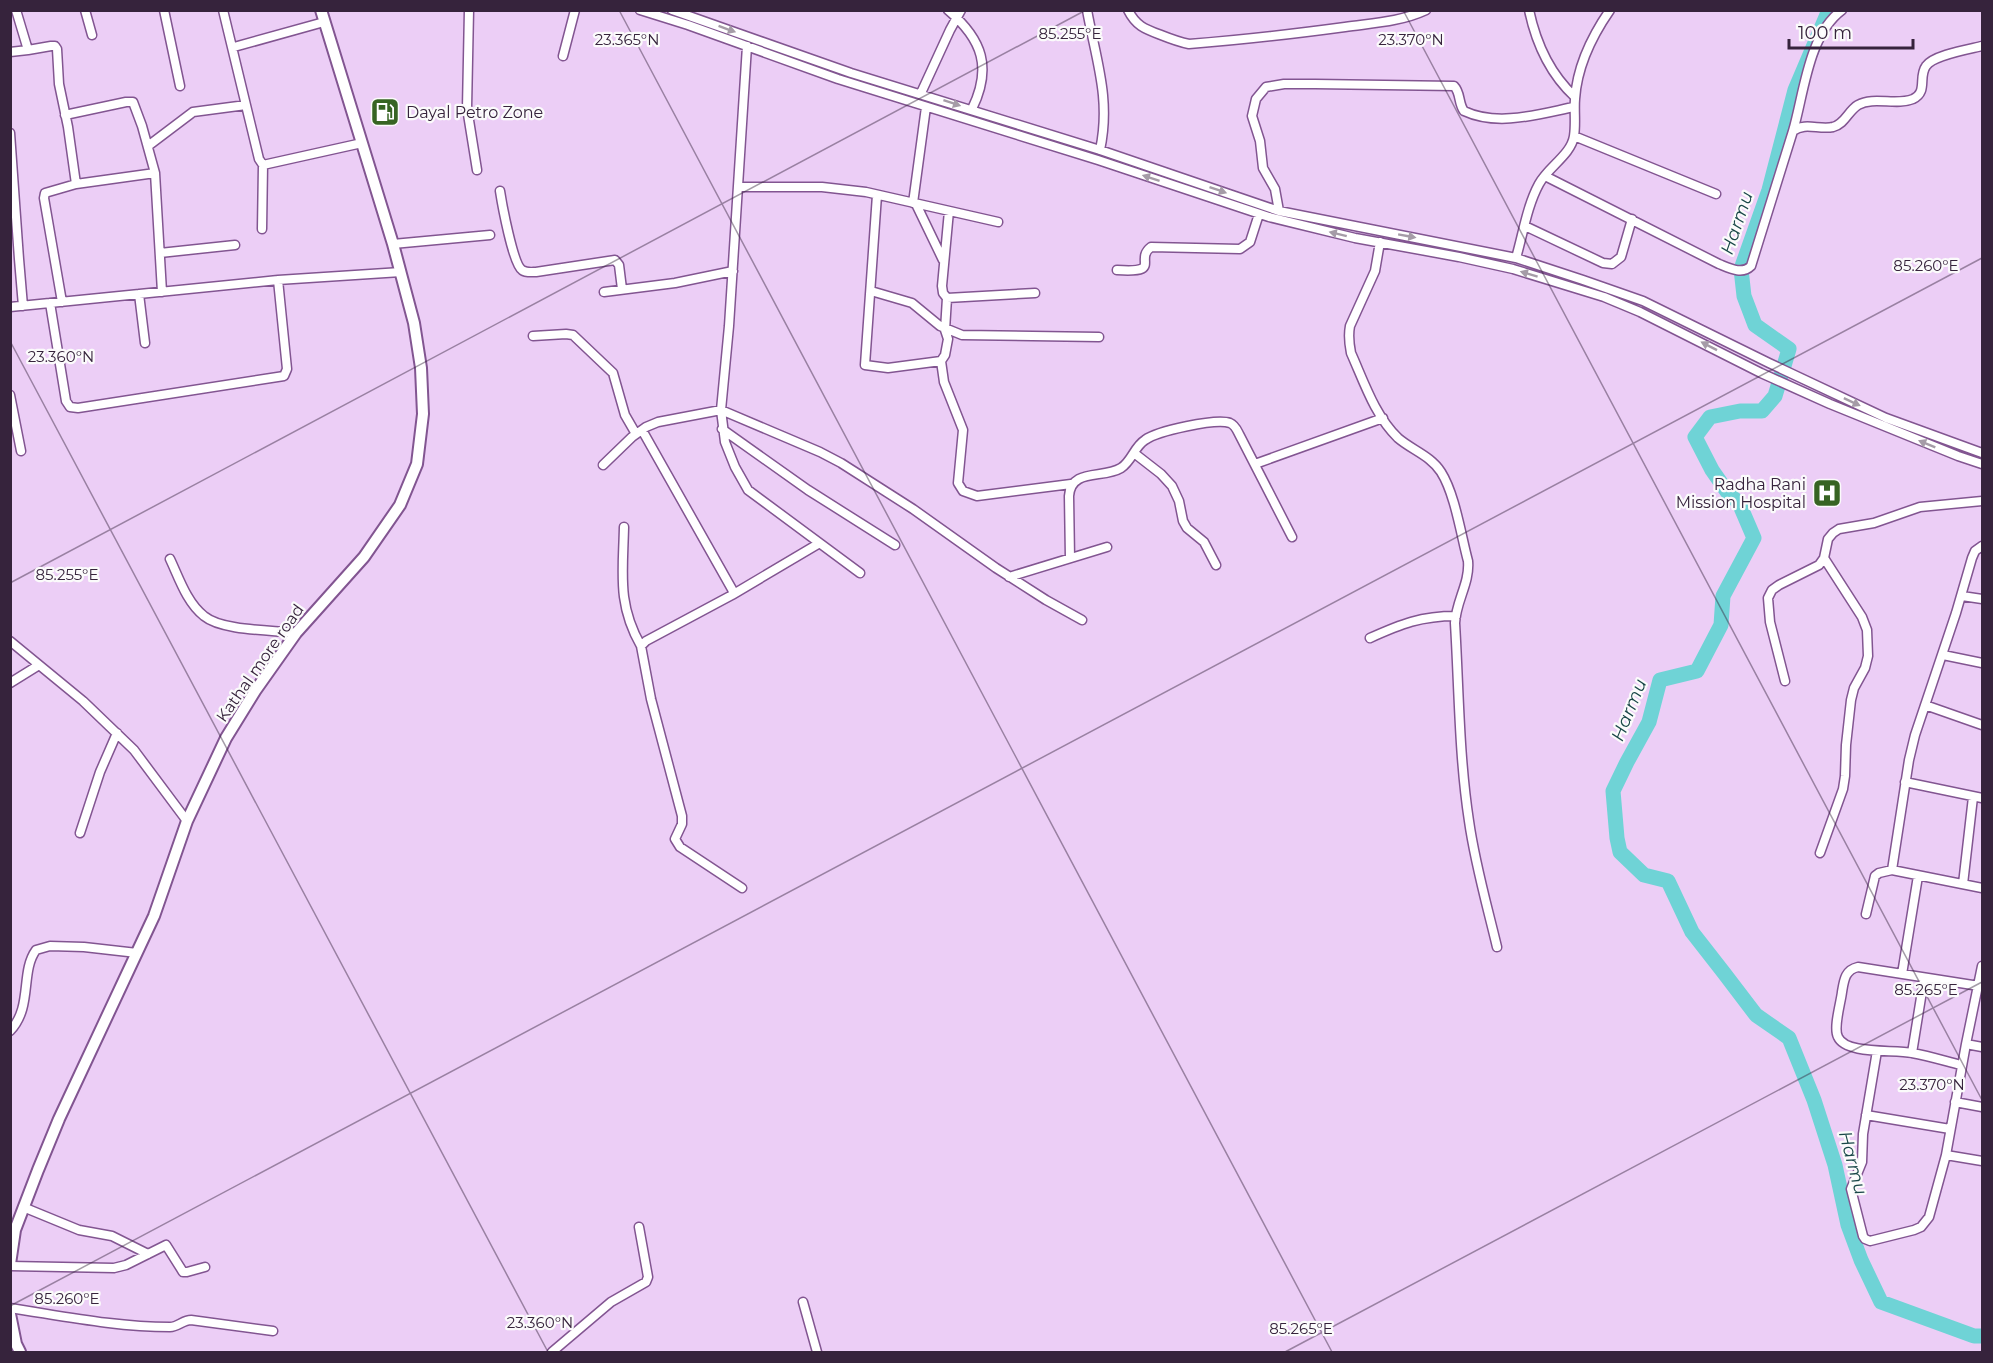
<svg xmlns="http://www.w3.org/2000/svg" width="1993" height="1363" viewBox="0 0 1993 1363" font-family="Montserrat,sans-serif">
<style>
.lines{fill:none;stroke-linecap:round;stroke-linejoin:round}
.river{stroke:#6fd3d6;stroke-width:15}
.minor-casing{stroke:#825591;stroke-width:11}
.major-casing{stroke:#825591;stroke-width:14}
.minor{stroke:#fff;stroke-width:8}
.major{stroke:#fff;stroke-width:10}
.oneway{fill:#a59ca7}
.ticks{fill:none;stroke:#36233c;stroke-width:1.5;stroke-opacity:0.45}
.labels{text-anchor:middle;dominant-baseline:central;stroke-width:4.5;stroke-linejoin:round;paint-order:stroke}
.poi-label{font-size:16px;fill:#36233c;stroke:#fbfbfb;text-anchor:start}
.street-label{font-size:16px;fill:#36233c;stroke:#fbfbfb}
.water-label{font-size:18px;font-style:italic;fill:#194748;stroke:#fbfbfb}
.ticks-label{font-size:15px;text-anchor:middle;fill:#36233c;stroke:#fbfbfb;stroke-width:4.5;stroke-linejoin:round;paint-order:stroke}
</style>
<rect width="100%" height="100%" fill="#eccef6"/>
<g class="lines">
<path class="river" d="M1829 10 1795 90 1769 190 1741 269 1744 296 1755 325 1789 349 1775 396 1762 411H1740L1710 417 1695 437 1712 470 1728 493 1739 503 1754 538 1723 596 1721 625 1697 671 1660 680 1649 722 1627 762 1613 791 1617 838 1620 852 1644 875 1668 881 1692 932 1724 973 1756 1015 1789 1038 1814 1100 1835 1165 1848 1225 1861 1260 1881 1302 1974 1336H1982"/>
<g class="minor-casing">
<path id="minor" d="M85 10 92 35
M164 10 180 86
M223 10 259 159 263 165 362 143
M469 10 467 108 477 170
M640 10 688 25 838 79 1098 160 1269 217 1355 238 1459 257 1513 269 1604 297 1640 312 1761 373 1830 404 1958 456 1982 464
M672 10 851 73 1100 150 1279 211 1516 258 1583 280 1643 301 1769 363 1886 418 1982 453
M948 10C983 40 992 68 972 109
M1087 10C1096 60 1111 99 1100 150
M1128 10C1136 26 1145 29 1161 35 1171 39 1179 42 1189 44 1241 40 1293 34 1345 27 1372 23 1400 22 1426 10
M1529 10C1536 43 1550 74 1575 97
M747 46 729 326 721 410 725 442 735 467 748 490 860 573
M234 47 324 22
M28 50 51 46H55L57 49 59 84 68 127 76 184 155 173 162 292
M10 52 28 50 16 10
M563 56 575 10
M921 93 950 30 961 10
M65 115 126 102H133L142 126 155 173
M1793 131C1804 94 1808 35 1842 10
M10 133 19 259 23 306
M1574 136 1716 194
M148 146 193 112 246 105
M1545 176 1719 264C1729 268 1742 275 1751 266L1793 131C1805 122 1819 130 1833 127 1845 124 1848 111 1858 105 1874 96 1896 106 1913 99 1928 92 1918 77 1926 66 1933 55 1970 49 1982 46
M739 187H822L866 192 998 222
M500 191C502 204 513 264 522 270 526 273 532 272 536 272L615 260 619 265 622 289
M877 195 865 365 888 368 941 361
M913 203 926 107
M916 204 943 260
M949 211 942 286 943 293 947 298 1035 293
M1279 211 1275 189 1263 168 1260 141 1252 116 1256 99 1266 87 1284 84H1315L1454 86C1461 93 1458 103 1464 111 1498 127 1539 114 1574 107
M1525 226 1603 263 1612 264 1621 257 1632 219
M262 229 263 165
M1380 242 1375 271 1350 326C1348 336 1349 343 1351 353 1364 382 1375 416 1398 438 1412 450 1431 456 1441 472 1455 494 1461 535 1468 561 1470 583 1456 601 1455 623 1459 689 1459 756 1469 821 1475 864 1487 905 1497 947
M393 244 490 235
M160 253 235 245
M1516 258C1523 234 1527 206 1539 184 1548 167 1571 155 1574 136 1576 124 1574 111 1575 99 1577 67 1592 36 1610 10
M1117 270C1163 273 1134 260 1151 247L1240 249 1250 242 1259 214
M871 291 912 303 940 326 962 335 1099 337
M604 292 675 283 733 271
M139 294 145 343
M947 298 945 330 948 339 945 355 941 361 944 382 963 430 958 483 963 491 977 496 1071 484
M62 302 44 198 45 193 76 184
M50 303 66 401 70 407 78 408 284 376 287 369 278 280
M10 307 278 280 401 272
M533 336 566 334 573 335 613 373 625 415 636 434
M10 395 21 451
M722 429 808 490 895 545
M642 430 733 591 732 595 646 641 641 646 651 699 682 816V824L675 839 680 847 742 888
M1134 453 1161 474 1172 486 1179 501 1183 521 1187 528 1204 542 1216 565
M1255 464 1383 418
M603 465 632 437 646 427 658 422 721 410 820 452 841 463 913 509 996 568 1046 600 1082 620
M624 527C623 573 617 604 641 646
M1070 558 1069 496C1071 468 1103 479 1121 468 1132 461 1134 447 1145 440 1157 431 1216 418 1230 423 1235 425 1237 430 1239 434L1292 537
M170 559C179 578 187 603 204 616 222 631 272 630 296 633
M1009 577 1107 547
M732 595 818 544
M1962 596 1982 599
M1370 638C1401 624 1421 616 1456 616
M10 641 83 701 134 750 187 821
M1943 655 1982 663
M1785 681 1770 622 1768 598 1772 590 1779 585 1819 565 1824 558 1828 539 1833 533 1839 529 1874 523 1920 507 1982 501
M10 683 39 665
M1925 705 1982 725
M1905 782 1982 798
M80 833 100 772 117 733
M1820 853 1843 789 1845 776 1846 745 1851 700 1854 688 1865 668 1868 656 1867 630 1862 617 1824 558
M1892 870 1909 760 1915 735 1956 613 1972 558 1975 551 1982 546
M1963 884 1973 797
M1866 914 1875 876 1879 873 1892 870 1982 888
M1902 974 1918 876
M10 1031C33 1007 20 972 36 950L50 946 84 947 137 953
M1966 1044 1982 1047
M1877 1051 1863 1134 1862 1162 1851 1189 1863 1236 1865 1239 1870 1241 1914 1230 1921 1227 1929 1217 1946 1155 1966 1044 1982 966
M1912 1053 1924 979
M1961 1065C1945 1061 1929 1056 1912 1053 1894 1049 1846 1055 1838 1037 1833 1028 1841 1002 1842 992 1844 980 1845 970 1858 967L1979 986
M1955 1102 1982 1107
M1866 1115 1950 1129
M1946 1155 1982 1161
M23 1207 79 1230 112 1236 148 1254
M10 1266 114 1268 126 1265 166 1245 183 1272H187L205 1267
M803 1302 817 1352
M10 1308C63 1316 116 1327 170 1327 178 1327 183 1320 191 1320L273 1331
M552 1352 611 1302 646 1282 648 1277 639 1227"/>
</g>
<g class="major-casing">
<path id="major" d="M10 1264 15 1230 38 1170 59 1119 154 916 187 821 226 738 255 691 296 633 364 557 400 505 417 464 423 414 421 368 414 323 393 244 321 10
M10 1314 16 1344 20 1352"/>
</g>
<use href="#minor" class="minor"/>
<use href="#major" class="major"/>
</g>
<defs><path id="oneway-solid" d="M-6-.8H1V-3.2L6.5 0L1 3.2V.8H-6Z" transform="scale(1.5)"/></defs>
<g class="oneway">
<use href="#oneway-solid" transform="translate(727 29) rotate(20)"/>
<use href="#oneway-solid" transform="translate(952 103) rotate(18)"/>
<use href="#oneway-solid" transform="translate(1151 178) rotate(-162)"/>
<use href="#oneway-solid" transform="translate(1218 190) rotate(19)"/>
<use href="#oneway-solid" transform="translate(1338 234) rotate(-166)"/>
<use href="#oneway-solid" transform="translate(1407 236) rotate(10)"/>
<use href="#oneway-solid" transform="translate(1529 274) rotate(-163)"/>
<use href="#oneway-solid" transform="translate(1709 346) rotate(-153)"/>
<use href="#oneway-solid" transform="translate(1852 402) rotate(25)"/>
<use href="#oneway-solid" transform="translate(1927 444) rotate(-158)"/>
</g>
<path class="ticks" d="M619 10 1332 1352M1403 10 1982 1100M10 341 548 1352M10 583 1086 10M10 1306 1982 258M1285 1352 1982 982"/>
<defs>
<g id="fuel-square" transform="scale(1.5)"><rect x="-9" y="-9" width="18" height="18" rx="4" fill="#376423" stroke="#fbfbfb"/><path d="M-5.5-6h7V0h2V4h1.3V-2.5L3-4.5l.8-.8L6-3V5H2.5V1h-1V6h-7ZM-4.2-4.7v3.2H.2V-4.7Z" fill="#fff"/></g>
<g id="hospital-square" transform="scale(1.5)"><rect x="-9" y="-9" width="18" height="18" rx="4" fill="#376423" stroke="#fbfbfb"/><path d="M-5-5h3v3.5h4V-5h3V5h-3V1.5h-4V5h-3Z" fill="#fff"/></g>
</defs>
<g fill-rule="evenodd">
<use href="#fuel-square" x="385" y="112"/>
<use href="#hospital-square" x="1827" y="493"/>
</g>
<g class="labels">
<g class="poi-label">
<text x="406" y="112">Dayal Petro Zone</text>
<text x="1806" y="484" text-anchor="end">Radha Rani<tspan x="1806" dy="18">Mission Hospital</tspan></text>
</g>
<g class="street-label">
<text transform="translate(260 663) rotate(-55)">Kathal more road</text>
</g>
<g class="water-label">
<text transform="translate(1737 223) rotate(-71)">Harmu</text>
<text transform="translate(1629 710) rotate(-68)">Harmu</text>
<text transform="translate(1853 1163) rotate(75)">Harmu</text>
</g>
</g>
<g class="ticks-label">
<text x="1070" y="39">85.255°E</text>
<text x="627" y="45">23.365°N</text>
<text x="1411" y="45">23.370°N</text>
<text x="1926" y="271">85.260°E</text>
<text x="61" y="362">23.360°N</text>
<text x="67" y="580">85.255°E</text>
<text x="1926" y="995">85.265°E</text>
<text x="1932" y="1090">23.370°N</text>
<text x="67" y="1304">85.260°E</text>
<text x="540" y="1328">23.360°N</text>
<text x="1301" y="1334">85.265°E</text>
</g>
<rect width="1993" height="1363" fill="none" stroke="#36233c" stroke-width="24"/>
<path d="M1789 39v9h124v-9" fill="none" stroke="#36233c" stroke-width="3"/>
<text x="1798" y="39" font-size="18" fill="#36233c" stroke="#fbfbfb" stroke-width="4.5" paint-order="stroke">100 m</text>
</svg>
